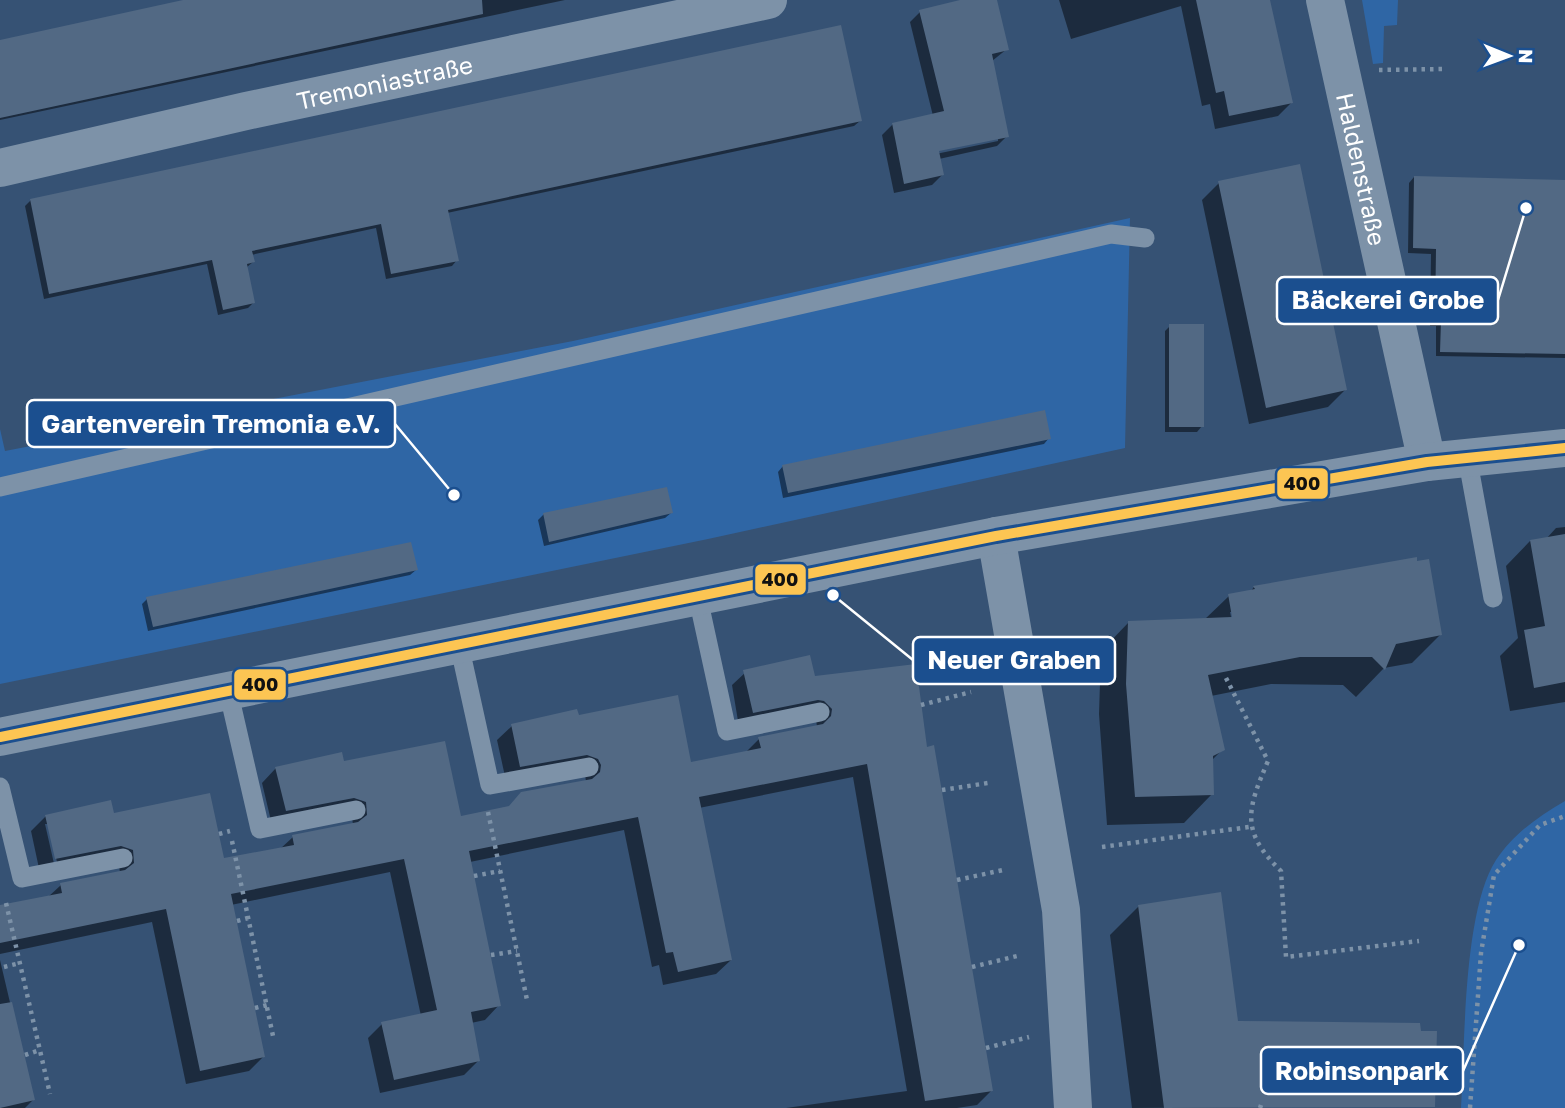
<svg xmlns="http://www.w3.org/2000/svg" width="1565" height="1108" viewBox="0 0 1565 1108" font-family="'Golos Text',sans-serif">
<style>
.green{fill:#2f66a5}
.shadow{fill:#0007;fill-rule:evenodd}
.building{fill:#526984}
.lines{fill:none;stroke-linecap:round;stroke-linejoin:round}
.path{stroke:#7d92a8;stroke-width:4.5;stroke-dasharray:3.5 5;stroke-linecap:butt}
.lane{stroke:#7d92a8;stroke-width:19}
.street{stroke:#7d92a8;stroke-width:38}
.bus-1-casing{stroke:#1b4f8f;stroke-width:16}
.bus-1{stroke:#fcc553;stroke-width:10}
.labels{text-anchor:middle;dominant-baseline:central;stroke-width:5;stroke-linejoin:round;paint-order:stroke}
.street-label{font-size:24px;fill:#fff;stroke:#1b4f8f}
.leader{fill:none;stroke:#fff;stroke-width:2.5}
.callout-dot{fill:#fff;stroke:#1b4f8f;stroke-width:2.5}
.callout{fill:#1b4f8f;stroke:#fff;stroke-width:2.5}
.callout-label{font-size:26px;text-anchor:middle;font-weight:bold;fill:#fff}
.line-badge{stroke:#1b4f8f;stroke-width:2.5}
.pale-badge-label{font-size:19px;text-anchor:middle;font-weight:bold;fill:#111}
</style>
<rect width="100%" height="100%" fill="#365274"/>
<path class="green" d="M1362 0H1398L1397 25 1384 26 1383 63 1373 64Z
M1130 218 1125 448 708 539 0 684V429L5 451 573 341Z
M1565 801V1108H1461C1465 1044 1463 911 1496 860 1514 833 1538 817 1565 801Z"/>
<path class="shadow" d="M193 0H565L0 120V42Z
M967 0H995L1007 49 992 61 1007 136 997 146 939 159 942 175 932 185 894 193 882 135 893 124 933 116 910 22 920 12ZM998 137V141L931 155 930 151Z
M1059 0H1269L1292 102 1278 116 1215 129 1210 104 1202 106 1181 6 1071 39Z
M860 121 854 126 447 213 457 260 452 266 386 279 376 228 251 255 253 262 247 267 253 303 248 308 218 315 207 264 44 299 25 206 31 200Z
M1414 177 1565 182V358L1436 356V326H1430L1431 254 1408 253 1409 183Z
M1219 183 1345 390 1328 407 1249 424 1202 200Z
M1170 326 1202 426 1197 432H1165V331Z
M1049 438 1044 444 783 498 778 472 783 466Z
M671 513 665 518 544 546 538 520 544 514Z
M1565 527V702L1510 711 1500 656 1518 638 1506 566 1530 541 1546 539 1556 528Z
M416 570 410 575 148 631 142 604 147 599Z
M1254 587 1440 635 1412 663 1384 668 1356 697 1343 685 1271 684 1211 696 1223 749 1211 761 1212 794 1184 823 1107 825 1099 714 1101 651 1129 622 1204 620 1229 596 1250 592ZM1230 612H1233V626Z
M747 671 813 678 926 749 991 1091 977 1105 957 1108H786L907 1091 853 777 699 808 731 960 716 974 663 985 659 965 652 967 624 830 470 862 499 1005 485 1020 471 1023 479 1060 464 1075 380 1093 368 1038 382 1024 421 1016 390 872 231 905 263 1057 249 1071 186 1084 152 922 0 954V907L48 897 61 885 120 873 119 865 40 873 31 831 46 816 113 815 223 861 280 849 293 837 353 825 352 817 272 825 262 783 276 768 342 763 459 818 507 808 586 782 585 774 506 781 497 740 512 726 577 717 690 764 745 753 759 739 817 727 816 719 739 727 732 685ZM45 824H49L58 867 55 868Z
M1139 906 1236 1023 1433 1106 1132 1108 1110 935Z
M0 960 33 1100 25 1108H0Z"/>
<path class="building" d="M183 0H482L483 14 0 118V40Z
M960 0H997L1009 50 992 54 1009 137 939 151 944 175 904 184 892 123 944 111 919 10Z
M1196 0H1270L1293 103 1229 116 1224 91 1216 93Z
M841 25 862 121 448 210 459 261 391 274 381 224 252 251 255 262 247 264 255 303 223 310 212 260 49 294 30 199Z
M1300 164 1347 390 1266 408 1218 181Z
M1414 176 1565 180V354L1440 352 1441 321H1435L1436 249 1413 248Z
M1169 324H1204V427H1169Z
M1045 410 1051 439 788 493 782 465Z
M667 487 673 513 549 542 543 513Z
M1565 534V682L1534 688 1524 630 1545 626 1530 540Z
M411 542 418 570 153 627 146 597Z
M1417 557V561L1429 559 1442 635 1396 644 1385 670 1372 657H1300L1208 675 1225 750 1213 756 1214 795 1135 797 1126 684 1128 621 1232 617 1228 594 1255 589 1253 586Z
M810 655 815 676 916 664 927 747 934 745 993 1091 925 1101 867 764 699 797 732 960 678 972 673 952 666 953 638 817 469 851 501 1006 471 1012 480 1061 394 1080 381 1022 437 1010 404 859 231 894 265 1057 200 1071 166 909 0 943V905L62 893 60 883 125 870 134 863 133 850 121 846 55 859 45 815 111 800 114 813 210 793 224 858 294 845 292 835 358 822 367 815 366 802 354 798 286 811 275 767 342 752 344 761 445 741 461 816 509 806 521 792 592 779 600 772 601 765 598 759 587 755 520 767 511 724 577 709 579 715 678 695 691 762 761 748 758 737 823 724 831 716 832 709 824 701 818 700 753 713 743 670Z
M1221 892 1238 1021 1420 1023 1421 1031H1437L1435 1107 1164 1108 1138 905Z
M12 1002 35 1100 0 1108V1004Z"/>
<g class="lines">
<path class="path" d="M1379 70 1443 69
M1226 678 1268 761C1247 810 1240 831 1281 871L1286 957 1419 941
M921 705 971 692
M942 790 988 783
M488 812 527 1000
M219 834 230 831
M232 841 273 1036
M1102 847 1249 827
M474 876 500 871
M957 880 1003 870
M6 903 50 1094
M237 921 248 918
M491 955 517 951
M4 967 20 963
M972 967 1017 956
M255 1008 267 1005
M986 1048 1029 1037
M25 1055 40 1050
M1260 1108 1261 1105
M1470 1108 1481 953 1494 875 1540 825 1565 816"/>
<path class="lane" d="M1467 456 1493 598
M0 487 1111 234 1145 238
M698 598 727 731 820 712
M459 644 490 785 589 767
M228 690 260 829 356 810
M0 787 22 878 123 858"/>
<g class="street">
<path id="s1" d="M1325 0 1427 462"/>
<path id="s2" d="M0 168 246 111 768 0"/>
<path d="M996 536 1061 910 1073 1108"/>
<path d="M0 737 996 536 1427 462 1565 448"/>
</g>
<g class="bus-1-casing">
<path id="bus-1" d="M0 737 996 536 1427 462 1565 448"/>
</g>
<use href="#bus-1" class="bus-1"/>
</g>
<g class="labels">
<g class="street-label">
<text stroke="none"><textPath href="#s2" startOffset="394">Tremoniastraße</textPath></text>
<text stroke="none"><textPath href="#s1" startOffset="173">Haldenstraße</textPath></text>
</g>
</g>
<path class="leader" d="M1526 208L1498 300M454 495L395 424M833 595L913 660M1519 945L1463 1071"/>
<g class="callout-dot">
<circle cx="1526" cy="208" r="7"/>
<circle cx="454" cy="495" r="7"/>
<circle cx="833" cy="595" r="7"/>
<circle cx="1519" cy="945" r="7"/>
</g>
<g class="callout">
<rect x="1277" y="277" width="221" height="47" rx="7"/>
<rect x="27" y="400" width="368" height="47" rx="7"/>
<rect x="913" y="637" width="202" height="47" rx="7"/>
<rect x="1261" y="1047" width="202" height="47" rx="7"/>
</g>
<g class="callout-label">
<text x="1388" y="309">Bäckerei Grobe</text>
<text x="211" y="433">Gartenverein Tremonia e.V.</text>
<text x="1014" y="669">Neuer Graben</text>
<text x="1362" y="1080">Robinsonpark</text>
</g>
<g class="line-badge">
<rect x="1276" y="467" width="53" height="33" rx="7" fill="#fcc553"/>
<rect x="754" y="563" width="53" height="33" rx="7" fill="#fcc553"/>
<rect x="233" y="668" width="54" height="33" rx="7" fill="#fcc553"/>
</g>
<g class="pale-badge-label">
<text x="1302" y="490">400</text>
<text x="780" y="586">400</text>
<text x="260" y="691">400</text>
</g>
<g transform="translate(1509 56) rotate(91)" stroke="#1b4f8f" stroke-width="5" paint-order="stroke">
<path d="M0-5L12 26L0 18L-12 26Z" fill="#ffffff"/>
<text y="-10" font-size="19" font-weight="bold" text-anchor="middle" fill="#ffffff">N</text>
</g>
</svg>
